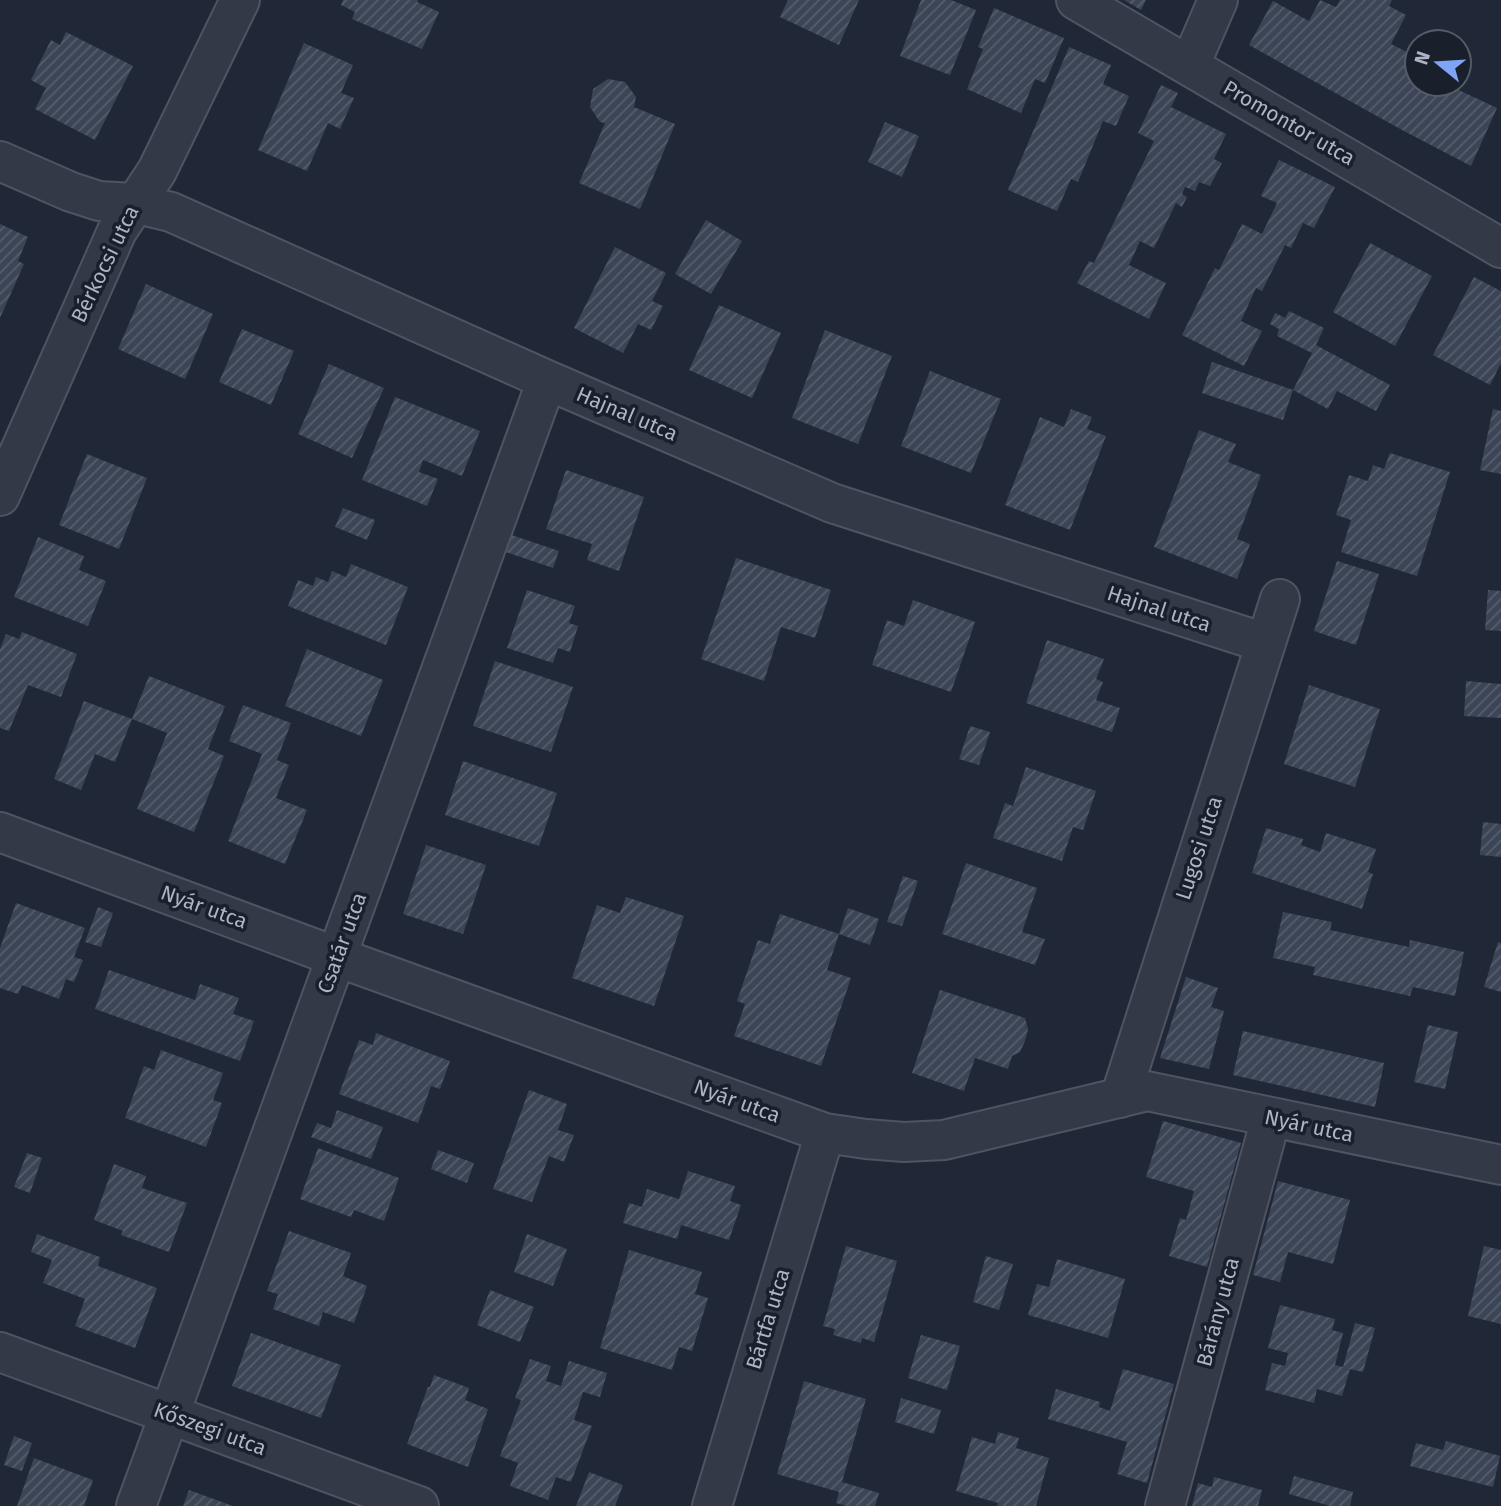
<svg xmlns="http://www.w3.org/2000/svg" width="1501" height="1506" viewBox="0 0 1501 1506" font-family="'Fira Sans',sans-serif">
<style>
.building{fill:url(#building-hatch)}
.lines{fill:none;stroke-linecap:round;stroke-linejoin:round}
.street-casing{stroke:#4e5461;stroke-width:42}
.street{stroke:#333946;stroke-width:38}
.labels{text-anchor:middle;dominant-baseline:central;stroke-width:7;stroke-linejoin:round;paint-order:stroke}
.street-label{font-size:21px;fill:#adb4c3;stroke:#191f2b}
</style>
<defs>
<pattern id="building-hatch" width="6" height="6" patternUnits="userSpaceOnUse" patternTransform="scale(1.75)"><rect width="6" height="6" fill="#3c4556"/><path d="M-1 1l2-2M0 6l6-6M5 7l2-2" fill="none" stroke="#565d6d"/></pattern>
</defs>
<rect width="100%" height="100%" fill="#202736"/>
<path class="building" d="M343 0H418L417 2 439 12 422 49 352 19 355 12 341 5Z
M788 0H859L839 45 780 17Z
M921 0H951L976 10 950 75 900 56Z
M1124 0H1146L1141 10Z
M1320 0 1336 7 1340 0H1392L1389 6 1406 15 1391 44 1417 57V84H1446L1497 108 1471 166 1402 130 1249 45 1273 1 1309 21Z
M994 8 1064 38 1045 83 1035 79 1021 113 967 89 983 49 978 47Z
M66 32 133 66 95 140 35 109 46 88 31 80 51 40 60 45Z
M304 43 353 65 341 93 354 98 340 129 328 123 307 171 258 150Z
M1069 47 1111 65 1103 84 1129 96 1116 126 1103 121 1078 182 1071 179 1057 211 1008 190Z
M608 79 625 82 636 97 634 107 675 124 640 209 579 183 605 123 600 122 590 107 593 89Z
M1161 85 1178 93 1171 107 1226 134 1214 159 1222 163 1210 186 1199 182 1195 191 1185 187 1182 194 1187 197 1182 207 1176 203 1154 248 1140 241 1129 265 1166 283 1149 319 1077 283 1089 261 1094 263 1154 141 1138 133Z
M885 122 919 136 902 177 868 162Z
M1279 160 1335 187 1314 228 1303 223 1291 248 1285 245 1262 291 1256 288 1241 321 1262 331 1244 366 1182 335 1215 268 1219 270 1242 224 1262 234 1277 203 1261 196Z
M706 220 742 241 711 294 675 274Z
M0 224 28 237 18 261 24 264 0 318Z
M1370 243 1432 276 1395 346 1333 312Z
M615 247 666 273 652 301 663 306 651 330 638 324 623 353 574 328Z
M1474 277 1501 291V363L1490 385 1433 355Z
M146 284 213 314 185 379 118 349Z
M719 305 781 333 752 398 689 370Z
M1289 311 1324 328 1316 345 1390 385 1376 411 1337 391 1328 409 1293 390 1312 353 1277 336 1279 329 1270 324 1275 313 1285 318Z
M242 329 294 351 271 405 219 382Z
M825 330 892 356 858 444 792 418Z
M1212 362 1293 390 1283 420 1202 393Z
M329 364 384 388 352 458 298 434Z
M930 371 1001 399 971 473 901 446Z
M395 397 480 431 462 476 423 460 419 472 438 479 427 506 362 480Z
M1071 409 1092 417 1087 429 1106 436 1070 530 1005 505 1040 417 1064 427Z
M1493 409 1501 411V474L1480 470Z
M1199 430 1236 444 1228 462 1261 475 1237 539 1250 544 1237 579 1154 547Z
M1390 453 1450 472 1417 576 1341 552 1351 520 1336 515 1349 475 1368 481 1373 465 1384 469Z
M87 454 147 478 119 549 59 525Z
M566 470 644 497 619 571 587 560 592 544 546 529Z
M343 508 375 520 367 540 335 527Z
M503 532 559 551 553 568 497 549Z
M38 537 84 556 79 570 106 581 88 626 14 597Z
M736 558 831 590 815 638 781 627 764 681 701 659Z
M1337 561 1379 574 1356 645 1314 631Z
M351 564 408 587 386 645 288 606 298 580 313 586 316 577 328 582 332 571 346 577Z
M527 590 575 606 569 623 578 626 570 652 558 648 553 663 507 648Z
M1488 590 1501 591V631L1485 630Z
M913 600 975 622 951 692 872 665 887 620 904 626Z
M22 632 77 654 61 697 28 685 9 731 0 728V649L6 634 19 639Z
M1047 640 1104 659 1096 679 1103 682 1096 700 1120 708 1112 732 1026 703Z
M307 649 383 680 361 736 285 706Z
M495 661 573 687 551 752 473 726Z
M149 676 225 706 208 749 224 756 194 832 137 809 167 733 132 719Z
M1466 681 1501 684V718L1464 716Z
M1309 685 1380 709 1355 787 1284 764Z
M84 701 132 719 115 762 95 754 81 790 54 779Z
M243 705 291 723 277 760 289 765 276 798 307 810 285 864 228 841 262 754 229 741Z
M970 726 990 732 979 765 959 759Z
M463 761 557 793 539 846 445 815Z
M1026 767 1096 791 1083 830 1073 827 1062 861 993 838 1005 803 1013 806Z
M1483 822 1501 824V857L1480 855Z
M1266 828 1303 839 1301 845 1320 852 1326 833 1376 849 1368 872 1373 874 1362 909 1252 873Z
M426 845 486 865 463 934 403 914Z
M966 863 1037 888 1022 932 1045 939 1035 965 942 934Z
M903 876 918 881 902 926 887 922Z
M626 897 684 916 654 1006 572 978 597 905 620 913Z
M16 903 85 928 74 957 83 960 74 982 66 979 59 999 22 985 18 994 0 988V948Z
M98 907 113 913 101 947 85 942Z
M848 908 879 919 870 945 839 934 827 970 851 978 821 1066 734 1036 745 1004 737 1001 758 940 770 944 780 914 839 934Z
M1283 912 1332 922 1330 930 1409 947 1410 940 1464 952 1455 996 1413 987 1410 996 1313 975 1315 967 1273 958Z
M1498 942 1501 943V992L1484 987Z
M109 970 195 1000 200 984 239 998 233 1014 254 1021 240 1061 95 1009Z
M1186 977 1218 988 1211 1007 1224 1011 1209 1069 1160 1058Z
M940 990 1025 1018 1028 1029 1025 1041 1020 1052 1012 1056 1008 1069 975 1058 964 1091 912 1073Z
M1428 1025 1458 1032 1445 1089 1414 1082Z
M1243 1031 1384 1063 1375 1107 1233 1075Z
M376 1033 450 1061 440 1089 431 1086 418 1123 339 1094 359 1040 373 1045Z
M161 1050 223 1073 213 1100 222 1103 206 1147 125 1118 144 1066 154 1070Z
M529 1090 567 1104 558 1130 574 1135 564 1162 549 1156 532 1202 493 1189Z
M337 1110 383 1127 371 1159 311 1137 317 1123 331 1128Z
M1163 1121 1241 1143 1207 1267 1169 1256 1180 1218 1186 1220 1194 1191 1146 1177Z
M318 1148 399 1178 384 1221 354 1210 351 1217 300 1199Z
M438 1150 474 1163 467 1183 431 1169Z
M27 1153 42 1158 30 1193 14 1187Z
M114 1164 146 1176 142 1188 187 1203 169 1252 121 1235 123 1231 94 1220Z
M688 1171 735 1186 730 1201 741 1205 729 1240 681 1225 677 1239 623 1223 629 1203 642 1207 647 1189 679 1199Z
M1278 1181 1350 1200 1333 1264 1288 1252 1280 1282 1253 1275Z
M289 1231 351 1253 343 1276 367 1286 354 1323 323 1312 319 1326 273 1309 278 1294 267 1291Z
M37 1234 100 1257 98 1266 157 1288 135 1348 75 1326 85 1299 43 1283 52 1260 31 1252Z
M527 1234 567 1249 553 1286 514 1272Z
M846 1246 897 1261 874 1342 862 1338 861 1343 833 1335 835 1329 823 1326Z
M1484 1246 1501 1250V1324L1468 1316Z
M629 1250 702 1272 695 1294 708 1298 692 1351 679 1347 672 1370 600 1348Z
M986 1256 1013 1264 999 1310 973 1302Z
M1057 1259 1125 1279 1108 1338 1028 1315 1037 1284 1049 1287Z
M490 1290 534 1307 520 1342 477 1325Z
M1280 1305 1335 1319 1332 1330 1343 1333 1335 1365 1343 1367 1355 1323 1375 1328 1363 1372 1350 1369 1342 1396 1317 1389 1314 1403 1265 1390 1272 1363 1285 1366 1288 1353 1268 1348Z
M251 1333 341 1365 321 1418 232 1386Z
M921 1335 960 1346 947 1390 908 1378Z
M530 1359 551 1366 546 1381 561 1386 569 1361 607 1373 600 1397 583 1392 574 1420 592 1426 571 1482 556 1477 548 1500 510 1486 518 1463 500 1456 521 1400 515 1398Z
M1123 1369 1174 1384 1147 1483 1117 1474 1127 1442 1048 1419 1056 1389 1100 1402 1099 1407 1110 1411Z
M434 1375 469 1388 465 1400 488 1409 468 1467 407 1444 428 1387H430Z
M804 1381 866 1399 842 1482 879 1493 875 1506H847L836 1503 839 1492 777 1474Z
M901 1398 941 1410 934 1434 895 1422Z
M998 1432 1019 1438 1016 1448 1049 1458 1036 1506H997L998 1503 956 1491 972 1437 995 1444Z
M14 1436 32 1443 22 1471 4 1465Z
M1446 1441 1500 1456 1493 1487 1410 1466 1416 1443 1443 1450Z
M34 1458 93 1480 84 1506H17Z
M589 1472 623 1485 615 1506H576Z
M1294 1476 1353 1492 1350 1506H1330L1289 1494Z
M1214 1477 1262 1490 1258 1506H1192L1198 1483 1212 1487Z
M189 1490 233 1506H183Z"/>
<g class="lines">
<g class="street-casing">
<path id="street" d="M1076 0 1501 248
M1190 65 1218 0
M0 161 71 192 99 201 134 203 171 212 547 380 832 503 1265 643
M0 496 117 231 157 171 240 0
M0 832 337 957 825 1133 866 1139 904 1142 944 1140 1147 1091 1501 1165
M1120 1098 1280 599
M0 1352 419 1506
M136 1506 547 380
M712 1506 825 1133
M1165 1506 1271 1118"/>
</g>
<use href="#street" class="street"/>
</g>
<g class="labels">
<g class="street-label">
<text transform="translate(1289 123) rotate(30)">Promontor utca</text>
<text transform="translate(105 264) rotate(-64)">Bérkocsi utca</text>
<text transform="translate(627 414) rotate(23)">Hajnal utca</text>
<text transform="translate(1159 609) rotate(18)">Hajnal utca</text>
<text transform="translate(1199 848) rotate(-72)">Lugosi utca</text>
<text transform="translate(204 907) rotate(20)">Nyár utca</text>
<text transform="translate(342 943) rotate(-70)">Csatár utca</text>
<text transform="translate(737 1101) rotate(20)">Nyár utca</text>
<text transform="translate(1309 1126) rotate(12)">Nyár utca</text>
<text transform="translate(1218 1312) rotate(-75)">Bárány utca</text>
<text transform="translate(768 1319) rotate(-73)">Bártfa utca</text>
<text transform="translate(210 1429) rotate(20)">Kőszegi utca</text>
</g>
</g>
<g transform="translate(1438 63) rotate(288)"><circle r="33" fill="#191f2b" stroke="#545b68" stroke-width="2"/>
<path d="M0-5L12 26L0 18L-12 26Z" fill="#80a4f5"/>
<text y="-10" font-size="19" font-weight="bold" text-anchor="middle" fill="#adb4c3">N</text>
</g>
</svg>
